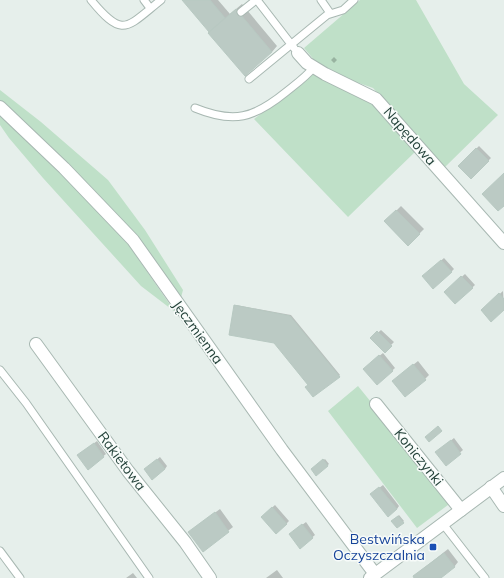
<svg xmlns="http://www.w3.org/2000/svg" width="504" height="578" viewBox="0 0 504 578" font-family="Mulish,sans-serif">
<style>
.green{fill:#bfe0c8}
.shadow{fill:#0003}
.building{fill:#bbcac4;stroke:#b8c9c2}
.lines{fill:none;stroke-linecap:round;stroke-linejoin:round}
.service-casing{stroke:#a8b8b2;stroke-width:9}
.minor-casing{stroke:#a8b8b2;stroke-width:14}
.tertiary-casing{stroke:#a8b8b2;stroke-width:14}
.service{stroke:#fff;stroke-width:7}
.minor{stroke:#fff;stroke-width:12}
.tertiary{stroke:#fff;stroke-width:12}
.transit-dot{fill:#1a4fb4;stroke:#f7fbf9;stroke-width:1.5}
.labels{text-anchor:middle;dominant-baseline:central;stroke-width:3;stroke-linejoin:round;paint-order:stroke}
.street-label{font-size:14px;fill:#24423a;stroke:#f7fbf9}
.transit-label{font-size:14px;fill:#164399;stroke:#f7fbf9;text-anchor:end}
</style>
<rect width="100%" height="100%" fill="#e6efeb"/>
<path class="green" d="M360 0H416L464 84 498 115 445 167 373 88 339 76 315 61 304 48Z
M315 73 377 105 416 151 348 217 254 119Z
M0 90 41 122 108 180 145 230 183 290 180 301 66 165 0 101Z
M0 114 49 161 128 244 175 312 141 286 43 178 9 138 0 125Z
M358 386 452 502 417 528 328 411Z"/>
<path class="shadow" d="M183 0H218L230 14 242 4 277 46 272 52 210 32Z
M334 57 337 60 334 63 331 60Z
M479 146 491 158 471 178 459 166Z
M401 206 424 229 408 245 385 222Z
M444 258 454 269 451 272 426 274Z
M465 274 475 285 455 303 445 292Z
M503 291 504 309 482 310Z
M236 305 291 315 340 375 313 396 309 385 275 342 235 306Z
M381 330 394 342 385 351 372 338Z
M383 353 395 368 377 384 367 366Z
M418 361 429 375 425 379 398 377Z
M454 438 463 450 446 464 439 450Z
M97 441 106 454 88 468 81 453Z
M160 457 167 466 165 469 148 467Z
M325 459 329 464 316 474 312 469Z
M383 485 399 506 397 509 374 492Z
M275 505 289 521 286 524 265 514Z
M220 509 233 527 203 550 194 528Z
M399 515 404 521 397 527 392 521Z
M306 522 315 535 300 547 293 532Z
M448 549 458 562 454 567 439 578H416L419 572Z
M277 570 283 578H266Z
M133 573 137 578H126Z"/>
<path class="building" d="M182 0H210L225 18 209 32Z
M236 9 272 52 245 76 208 33Z
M476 148 489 161 471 179 458 166Z
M504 173V206L498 211 482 194Z
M396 210 420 234 408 246 384 221Z
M441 260 452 272 433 289 422 276Z
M461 276 473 288 455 304 444 292Z
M499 293 504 299V310L491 322 481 310Z
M234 305 290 316 340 377 313 397 305 387 308 385 274 343 229 335Z
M377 331 392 346 385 353 370 338Z
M379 355 393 371 377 385 363 369Z
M413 364 426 380 405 397 392 381Z
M438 426 442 431 429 442 425 437Z
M451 440 461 454 446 466 435 452Z
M94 443 104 457 88 470 77 455Z
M157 459 165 469 152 480 144 469Z
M323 459 328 466 316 476 311 469Z
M379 487 397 509 388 517 370 494Z
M272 507 287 524 276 534 261 517Z
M215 512 229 532 203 552 188 532Z
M398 516 404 523 397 528 391 521Z
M302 524 313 538 300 549 289 534Z
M444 553 455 567 441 578H414L413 576Z"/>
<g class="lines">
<g class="service-casing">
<path id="service" d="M91 0C123 39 126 28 161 0
M144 0 150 8
M257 0 294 48
M321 0 330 13
M241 12 256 0
M249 79 327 15 343 10 354 0
M195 108C234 124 254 118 286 92 296 84 306 77 314 67
M0 370 26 403 149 578
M443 524 485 578
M0 551 20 578"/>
</g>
<g class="minor-casing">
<path id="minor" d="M298 53 307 63 325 74 376 99 504 243
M0 107 64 168 133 240 282 450 375 574
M36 344 128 471 185 542 210 578
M376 404 461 510
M491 487 504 506"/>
</g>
<g class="tertiary-casing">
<path id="tertiary" d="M370 578 504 478"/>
</g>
<use href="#service" class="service"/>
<use href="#minor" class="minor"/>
<use href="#tertiary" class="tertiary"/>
</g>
<rect class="transit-dot" x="429" y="543" width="8" height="8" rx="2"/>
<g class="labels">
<g class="street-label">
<text transform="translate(410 136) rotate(49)">Napędowa</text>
<text transform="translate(198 332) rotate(54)">Jęczmienna</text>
<text transform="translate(419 457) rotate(51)">Koniczynki</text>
<text transform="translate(122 461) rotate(53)">Rakietowa</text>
</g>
<g class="transit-label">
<text x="425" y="539">Bestwińska<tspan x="425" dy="16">Oczyszczalnia</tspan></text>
</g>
</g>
</svg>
